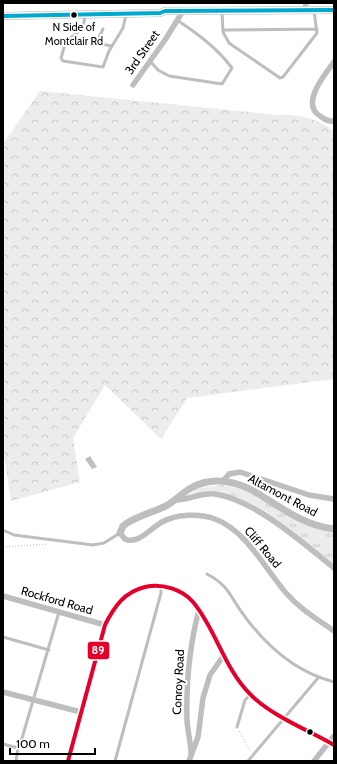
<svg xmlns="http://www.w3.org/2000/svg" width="337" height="764" viewBox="0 0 337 764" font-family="Cabin,sans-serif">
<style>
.forest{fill:url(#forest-crowns)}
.park{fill:url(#park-tufts)}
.water{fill:#bfbfbf}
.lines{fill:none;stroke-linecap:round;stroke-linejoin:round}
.path{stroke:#b9b9b9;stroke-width:1;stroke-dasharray:1 2;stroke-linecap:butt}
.service{stroke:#bebebe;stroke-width:3}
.minor{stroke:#bebebe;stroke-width:5.5}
.tertiary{stroke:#bebebe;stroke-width:7}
.secondary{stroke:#b8b8b8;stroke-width:8}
.bus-1-casing{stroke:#fff;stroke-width:7}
.bus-2-casing{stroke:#fff;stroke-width:7}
.bus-1{stroke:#00a9ce;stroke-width:4}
.bus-2{stroke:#e4002b;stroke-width:4}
.bus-dot{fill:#000;stroke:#fff;stroke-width:1.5}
.labels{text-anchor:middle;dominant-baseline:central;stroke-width:4;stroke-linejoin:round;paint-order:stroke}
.bus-label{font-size:11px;fill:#000;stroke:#fff}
.street-label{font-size:12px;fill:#000;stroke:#fff}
.line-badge{stroke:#fff;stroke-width:1.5}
.badge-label{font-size:11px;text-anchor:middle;font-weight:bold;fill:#fff}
</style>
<defs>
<pattern id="forest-crowns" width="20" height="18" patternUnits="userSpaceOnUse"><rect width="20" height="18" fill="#ececec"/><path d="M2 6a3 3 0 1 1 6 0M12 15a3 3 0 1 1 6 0" fill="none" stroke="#c9c9c9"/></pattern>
<pattern id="park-tufts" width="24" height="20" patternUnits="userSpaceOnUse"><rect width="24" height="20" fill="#ececec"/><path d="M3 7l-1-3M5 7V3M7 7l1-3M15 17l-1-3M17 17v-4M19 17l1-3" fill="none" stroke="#c9c9c9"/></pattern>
</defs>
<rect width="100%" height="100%" fill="#fff"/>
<path class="forest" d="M40 91 277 115C297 114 318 118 334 132V379L187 398 161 439 105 385 73 438 80 482 11 501 3 448V144Z"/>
<path class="park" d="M223 485C233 487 244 489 253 494 282 510 300 528 334 533V565L251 504 225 494 185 497 199 488Z"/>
<path class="water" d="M90 456 97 467 92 469 85 459Z"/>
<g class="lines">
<path class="path" d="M3 547 48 544
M239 731 250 751"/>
<path class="service" d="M222 11 223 32 229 43 280 78 283 77 317 33 314 11
M85 16C83 32 78 32 66 41L61 58 63 61 103 67 109 51 123 28 126 15
M103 29 97 41 100 44 112 46
M223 30 317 29
M150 61 158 70 169 76 222 84 232 68C217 48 198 34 177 20
M3 530 14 535 93 545 104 543 120 533
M207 574C228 585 230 596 243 614 266 646 295 672 334 682
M3 637 49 650
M237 727 245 700 250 695
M3 744 18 748
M16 761 18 748 20 745 59 612
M115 761 161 593V587
M248 761 318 678"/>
<path class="minor" d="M305 10 306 3
M334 62C325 74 300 104 320 116 324 119 328 122 334 121
M133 85 165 40 183 11
M223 481 229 474 240 472 309 495 334 499
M176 500C189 500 202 492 215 494 255 500 303 543 334 568
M120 533 125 539C138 545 151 528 162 522 176 514 200 513 215 519 247 531 265 569 286 593 300 609 317 619 334 631
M3 596 105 625
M3 692 81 712
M191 755C191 743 188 733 187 721 186 683 189 647 199 610
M68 761 105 625C114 607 124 592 145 587 161 583 182 589 193 602 216 629 224 669 251 695 272 716 308 730 334 745
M189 761 198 737 203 698 210 675 224 655
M314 761 334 736"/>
<path class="tertiary" d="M120 533 123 526 127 523C139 516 153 512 166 506 175 501 182 493 191 488 215 474 244 483 265 498 287 512 308 526 334 529"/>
<path class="secondary" d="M3 16 160 13 165 11 334 10"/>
<g class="bus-1-casing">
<path id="bus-1" d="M3 16 160 13 165 11 334 10"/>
</g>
<g class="bus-2-casing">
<path id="bus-2" d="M68 761 105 625C114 607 124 592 145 587 161 583 182 589 193 602 216 629 224 669 251 695 272 716 308 730 334 745"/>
</g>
<use href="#bus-1" class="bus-1"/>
<use href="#bus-2" class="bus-2"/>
</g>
<g class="bus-dot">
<circle cx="74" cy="15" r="3.5"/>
<circle cx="310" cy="732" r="3.5"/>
</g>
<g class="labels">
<g class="bus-label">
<text x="74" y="27">N Side of<tspan x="74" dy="14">Montclair Rd</tspan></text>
</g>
<g class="street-label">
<text transform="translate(142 52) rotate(-55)">3rd Street</text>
<text transform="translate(283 495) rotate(28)">Altamont Road</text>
<text transform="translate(263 547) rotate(50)">Cliff Road</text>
<text transform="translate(57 600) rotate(16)">Rockford Road</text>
<text transform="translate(178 682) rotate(-87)">Conroy Road</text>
</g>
</g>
<rect class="line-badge" x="87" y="641" width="23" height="19" rx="4" fill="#e4002b"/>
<g class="badge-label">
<text x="98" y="654">89</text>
</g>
<rect width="337" height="764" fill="none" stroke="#000000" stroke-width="8"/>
<path d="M10 748v6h85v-6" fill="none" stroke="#000000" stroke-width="2"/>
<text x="16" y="748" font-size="12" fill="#000000" stroke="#ffffff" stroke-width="3" paint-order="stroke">100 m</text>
</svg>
